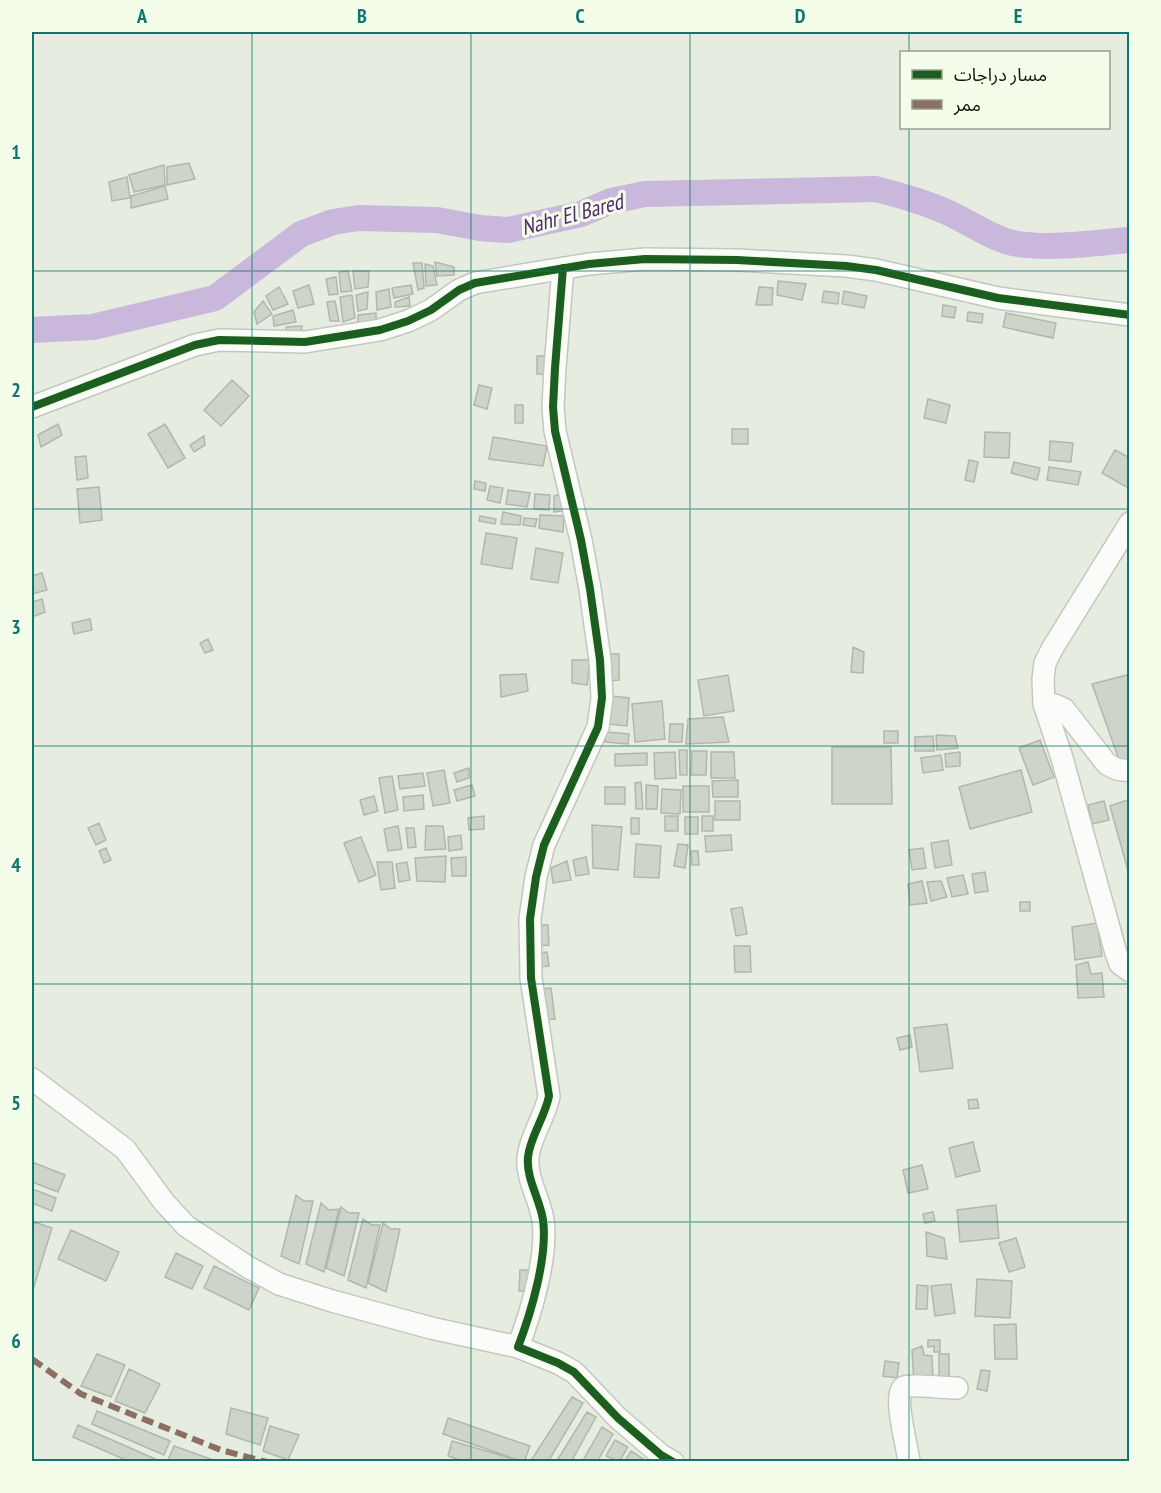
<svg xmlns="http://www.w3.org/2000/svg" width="1161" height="1493" viewBox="0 0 1161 1493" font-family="'PT Sans Narrow','Noto Sans Arabic',sans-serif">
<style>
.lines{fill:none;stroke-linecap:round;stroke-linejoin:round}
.river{stroke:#c9b7dc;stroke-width:26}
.building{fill:#cfd4ca;stroke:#b2b7ae;stroke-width:1.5}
.minor-casing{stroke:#c3c8be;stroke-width:24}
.minor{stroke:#fbfcfa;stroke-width:21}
.quiet{stroke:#8d6e63;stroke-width:6;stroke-dasharray:12 6;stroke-linecap:butt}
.cycleway-casing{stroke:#f3fde9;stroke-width:11}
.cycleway{stroke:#1b5e20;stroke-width:8}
.grid{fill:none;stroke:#0f766e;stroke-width:1.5;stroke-opacity:0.55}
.labels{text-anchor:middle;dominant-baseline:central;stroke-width:6;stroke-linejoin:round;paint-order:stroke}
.water-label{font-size:22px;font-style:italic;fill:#512c71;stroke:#f3fde9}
.neatline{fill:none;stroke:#0f766e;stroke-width:2}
.grid-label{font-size:20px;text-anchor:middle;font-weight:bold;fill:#0f766e}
</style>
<rect width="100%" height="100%" fill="#e6ece0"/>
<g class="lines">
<path class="river" d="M32 330 93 327 215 298 301 234 333 222 359 218 437 220 480 228 508 230 581 214 611 201 645 194 876 189C899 195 921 201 942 210 967 220 992 240 1018 244 1054 249 1094 243 1130 240"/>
</g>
<path class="building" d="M189 163 195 179 167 185V167Z
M164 165 165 185 134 192 129 175Z
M127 177 130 198 112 201 109 182Z
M165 186 168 199 131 208V196Z
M435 262 454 267V275L437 276Z
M413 263H422L424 288 418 290Z
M425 264 433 266 437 285 426 286Z
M348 271 352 291 341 292 339 272Z
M353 271H369L368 287 355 289Z
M336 277 338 294 329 295 326 279Z
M778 281 806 284 802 300 777 295Z
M309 285 314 304 298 308 293 291Z
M411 285 413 294 394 298 392 288Z
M279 287 288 304 273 310 266 296Z
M759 287 773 288 772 305H756Z
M389 289 391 307 377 310 376 292Z
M824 291 839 293 838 304 822 302Z
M844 291 867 296 864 308 842 304Z
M368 292 367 309 358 311 356 295Z
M352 295 355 318 343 322 340 297Z
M409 297 410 306 395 307V302Z
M263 301 272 314 257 324 254 312Z
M335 301 339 321H330L327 302Z
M943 305 956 307 954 318 942 316Z
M293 310 296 322 274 326 273 316Z
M968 312 983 314 982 323 967 321Z
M376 313V324L358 328V315Z
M1006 313 1056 323 1053 338 1003 327Z
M302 326 301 334 286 335V327Z
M537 356H550V374H537Z
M232 380 249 396 221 426 204 410Z
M479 385 492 388 487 409 474 405Z
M928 399 950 405 946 423 924 418Z
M515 405H523V423H515Z
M58 424 62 435 41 447 38 435Z
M165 424 185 458 168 468 148 434Z
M732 429H748V444H732Z
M985 432 1010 433 1009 458 984 457Z
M204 436 205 445 194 452 190 445Z
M493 437 547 446 543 466 489 459Z
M1050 441 1073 443 1071 462 1049 460Z
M1115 450 1130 458V489L1102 473Z
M86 456 88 478 77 480 75 457Z
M969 460 978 462 974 482 965 480Z
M1014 462 1040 468 1037 480 1011 473Z
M1049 467 1081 472 1078 485 1047 480Z
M475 481 486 483 485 491 474 489Z
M490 486 503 488 500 503 487 500Z
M99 487 102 520 80 523 77 489Z
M508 490 530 493 527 507 506 504Z
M564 493 569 510 554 512V496Z
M535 494 550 495 549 510 534 509Z
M503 512 521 516 520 525 501 524Z
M540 515 564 516 563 532 539 528Z
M480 516 496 519 495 524 479 521Z
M524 518 537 519 535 527 523 525Z
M486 533 517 538 512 569 481 564Z
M536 548 563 553 558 583 531 579Z
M42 573 47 590 32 594V576Z
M42 599 45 612 32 617V602Z
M90 619 92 630 74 634 72 623Z
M208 639 213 650 205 653 200 643Z
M853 647 864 652 863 673 851 672Z
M605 654H619V680L609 681Z
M572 660H590L587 685 572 683Z
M526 674 528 691 501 697 500 675Z
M728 675 734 711 704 716 698 680Z
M1127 675 1130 681V762L1121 765 1092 684Z
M612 696 629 698 627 726 609 724Z
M662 701 665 739 635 742 632 704Z
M723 717 729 742 686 744 688 719Z
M670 724H683L682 742H669Z
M884 731H898V743H884Z
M606 732 629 734 628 744 605 742Z
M936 735 955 736 958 748 937 750Z
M933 736 934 751H915V737Z
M1040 740 1054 777 1033 785 1019 748Z
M832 747H891L892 804H832Z
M679 750H687V775H680Z
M692 751H707L706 775H691Z
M675 752 676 778 655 779 654 753Z
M711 752H734L735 778H711Z
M960 752V766L946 767 945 754Z
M647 753V765L615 766V754Z
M941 755 943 770 923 773 921 758Z
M469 768V778L457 782 454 773Z
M444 770 450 803 433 806 427 773Z
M1021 770 1032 812 970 829 959 787Z
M423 773 425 786 400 789 398 776Z
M392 776 398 810 385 813 379 778Z
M738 780V797H713L712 781Z
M641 782 643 809H636L635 783Z
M472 785 475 796 457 801 454 790Z
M646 785 658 786 657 809H646Z
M683 786H709V812H683Z
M605 787H625V804H605Z
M662 789 681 790 680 814 661 813Z
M423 795 424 809 404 811 403 797Z
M374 796 378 811 364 815 360 800Z
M1130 799V878L1110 806Z
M715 801H740V820H715Z
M1104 801 1109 820 1092 824 1088 805Z
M484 816V829L469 830 468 818Z
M665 816H678V831H665Z
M702 816H713V831H702Z
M685 817H698V834H685Z
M631 818H639V834H631Z
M99 823 106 840 96 845 88 828Z
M592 825 622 827 618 870 593 868Z
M398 826 402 849 388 851 384 829Z
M426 826H443L446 849 425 850Z
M406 828H414L416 847 408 848Z
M461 835 462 849 449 851 448 837Z
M731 835 732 850 706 852 705 836Z
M361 837 376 875 359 882 344 843Z
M948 840 952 865 935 868 931 843Z
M636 844 661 846 659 878 634 877Z
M678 844 688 845 685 868 674 866Z
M106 848 111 860 104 863 99 851Z
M923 848 926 868 912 870 909 850Z
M691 851H698L699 865H692Z
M446 856 445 882 417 881 415 858Z
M466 857V876H452L451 858Z
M586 857 589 874 576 876 573 860Z
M567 861 571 880 553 883 551 868Z
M377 862H392L395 888 381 890Z
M407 862 410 880 399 882 396 864Z
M985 872 988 891 975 893 972 874Z
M963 875 968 894 952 897 947 878Z
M922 881 927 903 910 905 908 884Z
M941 881 947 897 931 901 927 882Z
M1020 902H1030V911H1020Z
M742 907 747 934 736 936 731 909Z
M1097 923 1102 956 1075 960 1072 927Z
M534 925H548L549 945 536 946Z
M734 946H750L751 972H735Z
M547 952 549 966 540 967 538 953Z
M1088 962 1091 974 1102 973 1104 997 1078 998 1076 965Z
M551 988 555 1019 544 1020 540 989Z
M947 1024 953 1068 920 1072 914 1028Z
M910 1035 912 1047 900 1050 897 1038Z
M977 1099 979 1108 969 1109 968 1100Z
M973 1142 980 1171 956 1177 949 1148Z
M32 1162 65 1175 58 1192 32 1182Z
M922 1165 928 1189 908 1193 903 1170Z
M32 1189 56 1198 52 1211 32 1203Z
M296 1195 304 1201H313L299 1264 281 1256Z
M321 1203 329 1210 339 1209 324 1272 306 1264Z
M996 1205 999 1238 960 1242 957 1210Z
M341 1207 349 1213H359L344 1276 326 1268Z
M933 1212 935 1221 925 1223 923 1214Z
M363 1219 372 1225H380L366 1288 348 1280Z
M34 1222 52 1228 32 1293V1231Z
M383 1223 391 1229H400L386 1292 368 1283Z
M71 1230 119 1252 106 1281 58 1259Z
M926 1232 944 1238 947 1259 927 1256Z
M1016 1238 1025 1267 1009 1272 999 1243Z
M176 1253 203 1266 192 1289 165 1277Z
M214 1266 259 1288 249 1310 204 1288Z
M520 1270H529V1291H519Z
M977 1279 1012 1281 1010 1318 975 1316Z
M951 1284 955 1313 935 1316 931 1286Z
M917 1285 928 1286 927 1309H916Z
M1016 1324 1017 1359H995L994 1325Z
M928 1340H940V1352H934V1346L928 1347Z
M922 1346 924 1355 932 1356 933 1381 914 1384 912 1350Z
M97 1354 125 1365 111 1397 81 1386Z
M939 1354H949V1379H939Z
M885 1361 899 1363 897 1378 883 1376Z
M129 1369 160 1384 145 1413 115 1401Z
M981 1370 990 1371 987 1391 977 1389Z
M572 1397 583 1403 548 1462H530Z
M231 1408 268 1418 260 1445 226 1434Z
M97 1411 170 1441 164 1455 92 1424Z
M587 1412 596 1417 571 1462H556Z
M448 1418 530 1446 524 1462 443 1434Z
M78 1425 162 1462H130L73 1437Z
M270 1426 299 1435 288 1460 263 1451Z
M602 1427 613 1434 597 1462H582Z
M615 1440 628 1447 619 1462 606 1456Z
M452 1441 520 1461V1462H466L448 1456Z
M174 1446 219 1462 168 1460Z
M631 1451 648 1462H624Z"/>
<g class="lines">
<g class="minor-casing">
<path id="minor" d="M563 268 555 368 553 407 555 431 581 540 590 589 600 660 602 698 598 727 544 845 536 877 530 919 531 978 549 1096C545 1117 530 1137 528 1157 526 1179 540 1199 543 1220 548 1256 531 1313 518 1347L558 1363 574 1372 618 1418 661 1455 673 1462
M32 407 195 345 219 340 305 342 380 330 408 321 431 310 459 290 475 283 589 264 645 259 737 260 846 266 876 270 998 298 1130 315
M1130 523 1052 649 1045 663 1043 679 1044 704 1062 758 1116 953 1120 964 1130 971
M1045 706 1055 705 1064 709 1106 763C1114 769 1120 771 1130 770
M32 1079 125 1149 164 1202 186 1226 248 1267 279 1284 332 1301 431 1328 518 1347
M909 1462C908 1448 892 1394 904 1387 910 1384 947 1388 957 1388"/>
</g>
<use href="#minor" class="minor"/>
<path class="quiet" d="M32 1359 81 1394 221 1450 267 1462"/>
<g class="cycleway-casing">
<path id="cycleway" d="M563 268 555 368 553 407 555 431 581 540 590 589 600 660 602 698 598 727 544 845 536 877 530 919 531 978 549 1096C545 1117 530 1137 528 1157 526 1179 540 1199 543 1220 548 1256 531 1313 518 1347L558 1363 574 1372 618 1418 661 1455 673 1462
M32 407 195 345 219 340 305 342 380 330 408 321 431 310 459 290 475 283 589 264 645 259 737 260 846 266 876 270 998 298 1130 315"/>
</g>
<use href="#cycleway" class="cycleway"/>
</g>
<path class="grid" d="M252 32V1462M471 32V1462M690 32V1462M909 32V52M909 128V1462M32 271H1130M32 509H1130M32 746H1130M32 984H1130M32 1222H1130"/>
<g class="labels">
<g class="water-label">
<text transform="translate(572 214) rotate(-15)">Nahr El Bared</text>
</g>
</g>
<rect width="1161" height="1493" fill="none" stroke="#f3fde9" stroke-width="66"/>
<rect x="900" y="51" width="210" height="78" fill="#f3fde9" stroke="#98a091" stroke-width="1.5"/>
<rect x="912" y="70" width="30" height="9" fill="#1b5e20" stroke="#98a091" stroke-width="1.5"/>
<text x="954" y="81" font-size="18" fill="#10140d">مسار دراجات</text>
<rect x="912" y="100" width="30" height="9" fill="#8d6e63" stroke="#98a091" stroke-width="1.5"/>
<text x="954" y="111" font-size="18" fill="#10140d">ممر</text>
<rect x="33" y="33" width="1095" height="1427" class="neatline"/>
<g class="grid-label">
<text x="142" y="23">A</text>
<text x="362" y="23">B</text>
<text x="580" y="23">C</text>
<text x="800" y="23">D</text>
<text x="1018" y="23">E</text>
<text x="16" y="159">1</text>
<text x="16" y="397">2</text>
<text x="16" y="634">3</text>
<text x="16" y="872">4</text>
<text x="16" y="1110">5</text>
<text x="16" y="1348">6</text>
</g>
</svg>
